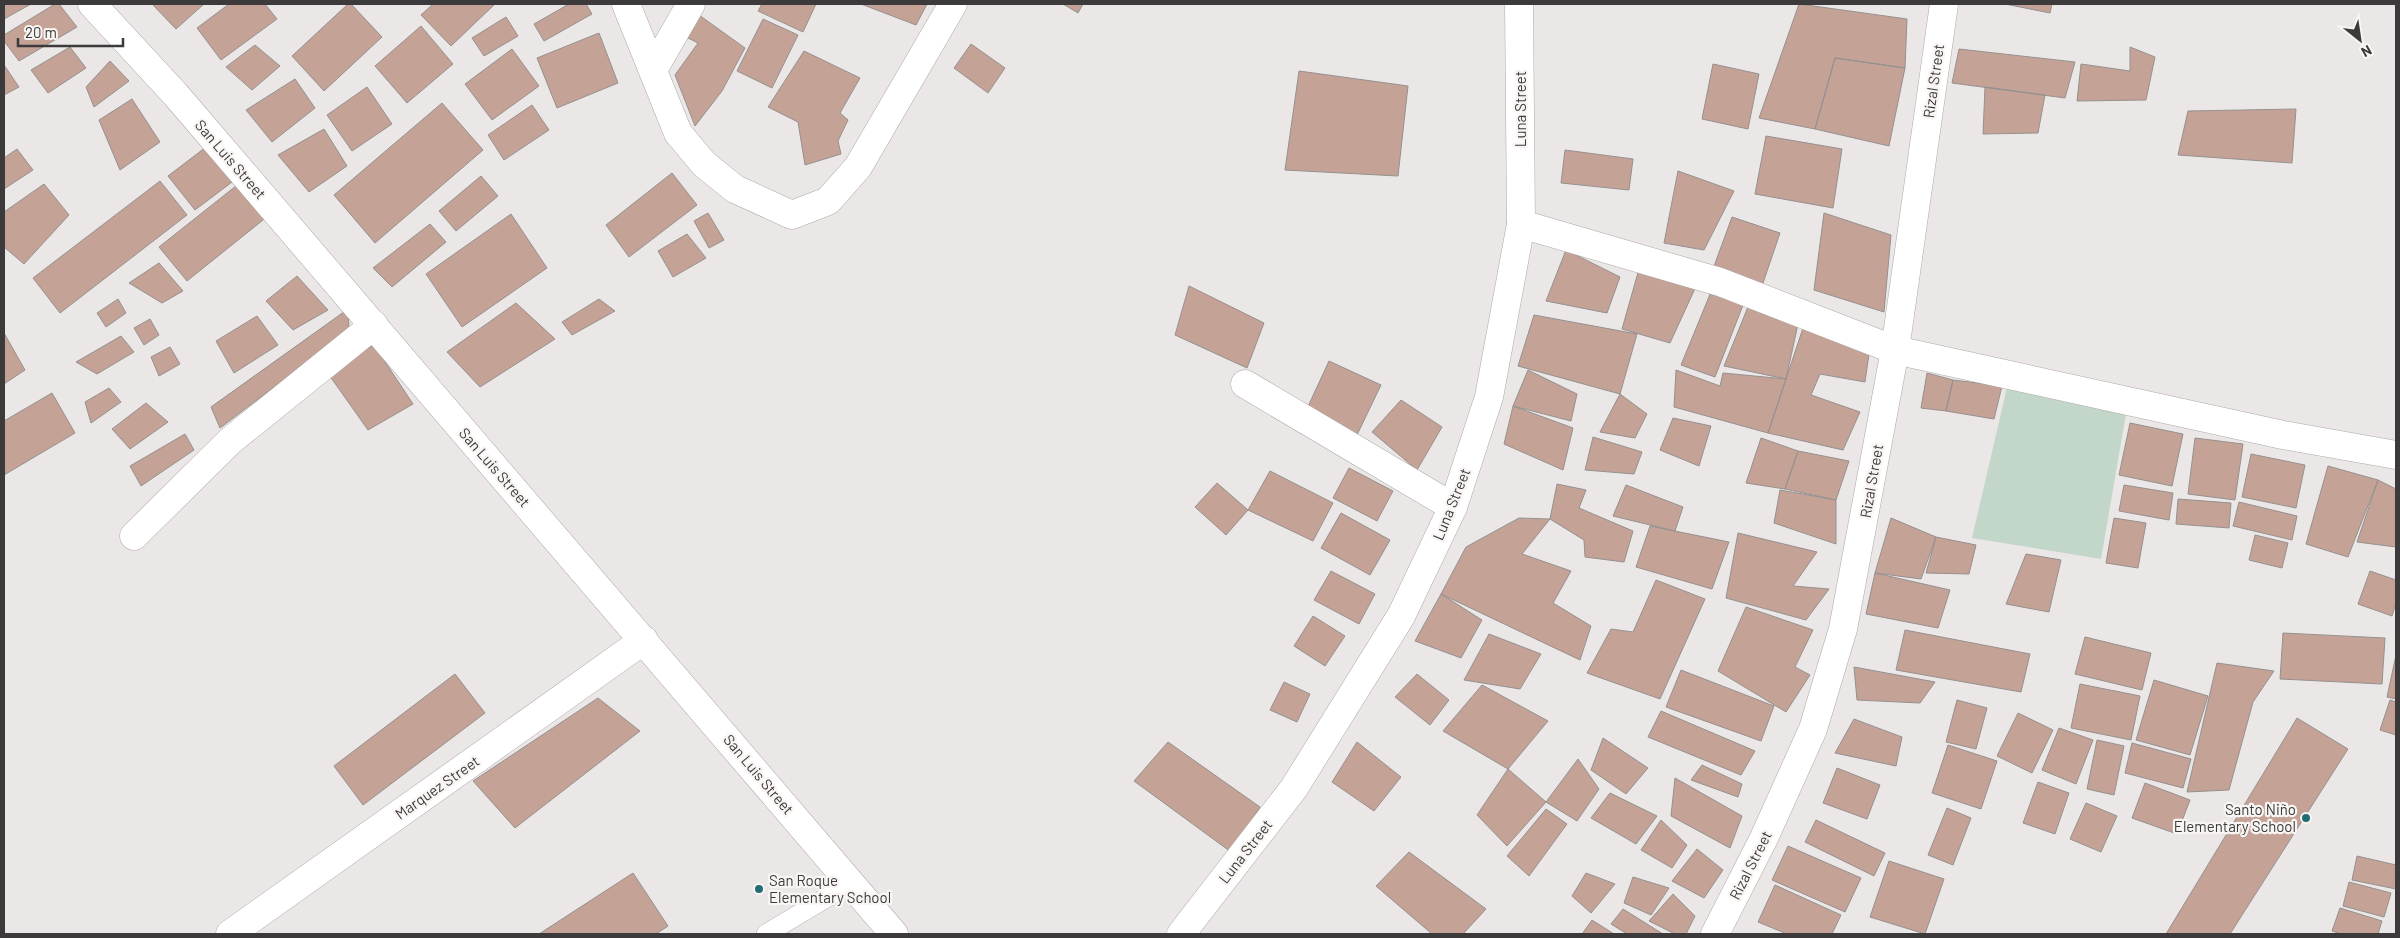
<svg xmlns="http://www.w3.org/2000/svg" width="2400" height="938" viewBox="0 0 2400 938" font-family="Barlow,sans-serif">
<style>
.green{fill:#c3d6ca}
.building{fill:#c4a296;stroke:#949190}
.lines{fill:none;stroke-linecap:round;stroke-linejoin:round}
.service-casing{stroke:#ada9a8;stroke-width:20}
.minor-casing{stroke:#ada9a8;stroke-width:29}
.tertiary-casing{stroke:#ada9a8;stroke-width:29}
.service{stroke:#fff;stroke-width:19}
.minor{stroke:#fff;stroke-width:28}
.tertiary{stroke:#fff;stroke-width:28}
.poi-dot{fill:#226d75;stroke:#f9f5f3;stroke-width:2}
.labels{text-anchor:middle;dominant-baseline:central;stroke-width:4.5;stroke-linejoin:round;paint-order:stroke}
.street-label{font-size:15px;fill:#3c3a3a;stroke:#f9f5f3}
.poi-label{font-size:15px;fill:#3c3a3a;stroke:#f9f5f3;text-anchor:end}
</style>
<rect width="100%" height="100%" fill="#ebe7e6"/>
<path class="green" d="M2008 383 2127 408 2101 559 1972 538Z"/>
<path class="building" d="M4 4H31L4 19Z
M55 4H59L77 27 19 61 4 41V35Z
M152 4H204L176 29Z
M229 4H265L277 19 221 60 197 28Z
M348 4H351L382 37 324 91 292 56Z
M433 4H495L451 46 421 15Z
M569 4H586L592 14 544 41 534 24Z
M762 4H816L803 32 758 11Z
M861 4H927L916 25Z
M1063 4H1083L1078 13Z
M1799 4 1907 19 1905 68 1835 58 1815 129 1759 118Z
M2005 4H2052L2050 13Z
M699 15 745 48 722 91 695 126 675 75 698 43 684 36Z
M506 17 518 36 484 56 472 38Z
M763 19 798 35 772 88 737 71Z
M421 26 453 64 407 103 375 66Z
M599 33 618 83 557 108 537 58Z
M971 44 1005 68 988 93 954 68Z
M255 45 280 66 252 90 226 67Z
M70 47 86 68 48 93 31 70Z
M2130 47 2155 57 2146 100 2077 101 2081 64 2130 71Z
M512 49 539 86 492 120 465 84Z
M1959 49 2075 62 2065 98 1952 83Z
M804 51 860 78 840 113 848 120 838 141 841 154 805 165 798 122 768 107Z
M1835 58 1905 68 1889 146 1815 129Z
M110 61 129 81 94 107 86 87Z
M1713 64 1759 74 1748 129 1702 119Z
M4 65 19 87 4 95Z
M1299 71 1408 86 1398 176 1285 170Z
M295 79 315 108 272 142 246 110Z
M367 87 392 124 352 151 327 115Z
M1985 87 2045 95 2038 133 1983 134Z
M132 99 160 142 120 170 99 120Z
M442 103 483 150 375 243 334 195Z
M532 105 549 130 504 160 488 135Z
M2296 109 2292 163 2178 155 2188 111Z
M324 129 347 166 309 192 278 155Z
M1766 136 1842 149 1833 208 1755 194Z
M210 144 236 179 195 210 168 176Z
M17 149 33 170 4 189V158Z
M1565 150 1633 159 1629 190 1561 183Z
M1678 171 1734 191 1704 250 1664 243Z
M672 173 697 205 629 257 606 225Z
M481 176 498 196 456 231 439 211Z
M246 178 273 212 187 281 159 247Z
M160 181 187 215 60 313 33 278Z
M44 184 69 215 24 264 4 247V212Z
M708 213 724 240 709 248 694 221Z
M1824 213 1891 235 1884 312 1814 290Z
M511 214 547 268 462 327 426 274Z
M1732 217 1780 233 1762 286 1713 269Z
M430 224 446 242 392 287 373 268Z
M687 234 706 258 673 277 658 251Z
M1566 250 1620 277 1607 313 1546 301Z
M159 263 183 291 162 303 129 283Z
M1639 269 1698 282 1670 343 1622 329Z
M297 276 328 310 293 330 266 301Z
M1189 286 1264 323 1247 368 1175 335Z
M1713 287 1745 300 1715 377 1681 365Z
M118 299 126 313 106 327 97 313Z
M599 299 615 311 572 335 562 322Z
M1750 302 1798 324 1786 379 1724 366Z
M516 303 555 339 480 387 447 352Z
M348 309 349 330 220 428 211 407Z
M1534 315 1637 334 1620 394 1518 366Z
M257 316 278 345 234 373 216 341Z
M150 319 159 335 144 345 134 328Z
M1805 322 1871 340 1865 382 1820 374 1811 395 1860 412 1843 450 1768 433Z
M4 333 25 370 4 384Z
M121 336 134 352 97 374 76 362Z
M374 345 413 404 368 430 327 372Z
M170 347 180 364 159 376 151 357Z
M1329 361 1381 385 1356 437 1305 413Z
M1528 370 1577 394 1571 421 1513 406Z
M1676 370 1720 386 1723 373 1786 379 1768 433 1674 407Z
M1927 373 1953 380 1946 411 1921 408Z
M1953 380 2002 386 1994 419 1946 411Z
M109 388 121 402 91 423 85 402Z
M52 393 75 433 4 475V421Z
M1620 394 1647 414 1635 438 1600 432Z
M1401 400 1442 427 1417 470 1372 432Z
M146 403 168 422 130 449 112 429Z
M1513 406 1573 428 1563 470 1504 444Z
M1673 418 1711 426 1699 466 1660 450Z
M2130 423 2183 434 2172 486 2119 475Z
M185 434 194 450 141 486 130 466Z
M1593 437 1642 452 1634 474 1585 470Z
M1761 438 1798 451 1785 489 1746 483Z
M2195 438 2243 444 2235 500 2188 494Z
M1798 451 1849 461 1836 500 1785 489Z
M2251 454 2305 465 2296 508 2242 497Z
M2328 466 2378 480 2348 557 2306 544Z
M1349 468 1393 491 1377 521 1333 498Z
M1270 471 1333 503 1313 541 1248 510Z
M2378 480 2396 489V547L2357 542Z
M1217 483 1248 510 1226 535 1195 507Z
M1557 484 1586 490 1579 508 1633 531 1624 562 1585 557 1584 540 1550 519Z
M1626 485 1683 507 1675 531 1613 516Z
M2124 485 2173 493 2169 520 2119 511Z
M1780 490 1836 500V544L1774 523Z
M2178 499 2231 503 2229 528 2176 524Z
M2239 502 2297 516 2292 540 2233 526Z
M1341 513 1390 540 1370 575 1321 548Z
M1519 518 1550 519 1522 554 1571 571 1553 603 1591 626 1580 660 1441 594 1466 547Z
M1891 518 1936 537 1921 579 1875 573Z
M2114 518 2146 523 2138 568 2106 563Z
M1650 526 1729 542 1712 589 1636 567Z
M1738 533 1817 552 1793 586 1829 589 1806 620 1726 598Z
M2255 535 2288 543 2282 568 2249 560Z
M1936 537 1976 545 1969 574 1926 573Z
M2026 554 2061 560 2049 612 2006 604Z
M1331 571 1375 594 1359 624 1314 600Z
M2370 571 2396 580V603L2392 616 2358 604Z
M1875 573 1950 590 1938 628 1866 614Z
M1656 580 1705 599 1660 699 1587 673 1611 629 1633 632Z
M1441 594 1482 620 1461 658 1415 641Z
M1746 607 1813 630 1795 667 1810 675 1786 712 1718 671Z
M1313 616 1345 636 1325 666 1294 646Z
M1905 630 2030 654 2021 692 1896 670Z
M2283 633 2385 638 2382 684 2280 679Z
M1489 634 1541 654 1520 689 1464 680Z
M2085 637 2151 653 2142 690 2075 674Z
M2396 655V699L2387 697Z
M2217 663 2274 671 2253 702 2229 790 2187 792Z
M1854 667 1935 682 1920 703 1857 700Z
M1681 670 1774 706 1761 741 1666 707Z
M455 674 485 713 363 805 334 766Z
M1417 674 1449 700 1430 725 1395 697Z
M2154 680 2208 696 2190 755 2136 740Z
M1284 682 1310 694 1297 722 1270 710Z
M2080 684 2140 696 2131 740 2071 728Z
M1482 685 1548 721 1508 769 1443 731Z
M598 698 640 731 515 828 473 781Z
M1957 700 1987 708 1976 749 1946 742Z
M2390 700 2396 702V735L2380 730Z
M1661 711 1755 751 1741 775 1648 737Z
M2018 713 2053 730 2032 773 1997 756Z
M2297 718 2348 749 2230 934H2166Z
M1854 719 1902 737 1896 766 1835 753Z
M2059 728 2093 740 2076 784 2042 770Z
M1603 738 1648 768 1626 794 1591 770Z
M2097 740 2124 746 2114 795 2087 789Z
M1168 742 1260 807 1231 852 1134 781Z
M1357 742 1401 777 1374 811 1332 782Z
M2132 743 2191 759 2183 788 2125 773Z
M1948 745 1997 761 1981 809 1932 793Z
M1578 759 1599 789 1577 821 1546 802Z
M1702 765 1742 784 1738 797 1691 780Z
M1837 768 1880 785 1867 819 1823 803Z
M1508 769 1546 802 1507 846 1477 815Z
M1675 778 1742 816 1730 848 1671 816Z
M2038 782 2069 793 2055 834 2023 823Z
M2145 783 2190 800 2177 834 2132 818Z
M1610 793 1657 816 1636 844 1591 818Z
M2086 803 2117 816 2101 852 2070 839Z
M1947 808 1971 818 1953 865 1928 855Z
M1546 809 1567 824 1529 876 1507 856Z
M1661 820 1687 845 1672 868 1641 850Z
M1816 820 1885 853 1874 876 1805 842Z
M1788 846 1861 878 1845 912 1772 880Z
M1697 849 1723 870 1704 898 1672 881Z
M1409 852 1486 909 1463 934H1432L1376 886Z
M2357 856 2396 865V889L2352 880Z
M1889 861 1944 879 1925 934 1870 917Z
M633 873 668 926 656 934H539Z
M1586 873 1615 884 1591 913 1572 896Z
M1633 877 1669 888 1651 915 1624 903Z
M2349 882 2391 893 2384 917 2343 906Z
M1775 885 1841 915 1832 934H1787L1758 922Z
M1673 894 1695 916 1686 934H1675L1649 921Z
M2340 908 2382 921 2378 934H2341L2332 931Z
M1623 909 1663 934H1627L1611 924Z
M1592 920 1614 934H1582Z"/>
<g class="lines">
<g class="service-casing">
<path id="service" d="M766 934 851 883"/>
</g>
<g class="minor-casing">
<path id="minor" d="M626 4 678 133 704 164 735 189 792 215 828 201 858 167 953 4
M653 70 691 4
M1521 224 1720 282 1895 350 2283 435 2396 455
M1245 384 1453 507
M134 536 230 441 374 325
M230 934 644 640"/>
</g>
<g class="tertiary-casing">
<path id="tertiary" d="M92 4 176 95 894 934
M1181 934 1294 788 1401 616 1453 507 1489 397 1521 224 1519 4
M1715 934 1764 838 1813 729 1843 629 1895 350 1944 4"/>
</g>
<use href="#service" class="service"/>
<use href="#minor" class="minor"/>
<use href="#tertiary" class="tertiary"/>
</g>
<g class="poi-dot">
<circle cx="2306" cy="818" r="5"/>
<circle cx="759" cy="889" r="5"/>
</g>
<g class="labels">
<g class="street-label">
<text transform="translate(1933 81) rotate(-82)">Rizal Street</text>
<text transform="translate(1520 109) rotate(-90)">Luna Street</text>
<text transform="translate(231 159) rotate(49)">San Luis Street</text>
<text transform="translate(495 467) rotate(49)">San Luis Street</text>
<text transform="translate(1871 481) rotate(-80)">Rizal Street</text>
<text transform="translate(1451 504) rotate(-68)">Luna Street</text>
<text transform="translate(759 774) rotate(50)">San Luis Street</text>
<text transform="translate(437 787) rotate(-35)">Marquez Street</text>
<text transform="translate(1245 851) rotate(-52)">Luna Street</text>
<text transform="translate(1750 865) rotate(-63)">Rizal Street</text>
</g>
<g class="poi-label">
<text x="2296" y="809">Santo Niño<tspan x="2296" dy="17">Elementary School</tspan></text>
<text x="769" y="880" text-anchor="start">San Roque<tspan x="769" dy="17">Elementary School</tspan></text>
</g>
</g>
<rect width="2400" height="938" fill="none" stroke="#3c3a3a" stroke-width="10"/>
<g transform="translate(2360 40) rotate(150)" stroke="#f9f5f3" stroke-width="4" paint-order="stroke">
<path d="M0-4L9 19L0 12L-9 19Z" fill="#3c3a3a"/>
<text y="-8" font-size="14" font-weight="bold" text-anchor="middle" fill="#3c3a3a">N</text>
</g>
<path d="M18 38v8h105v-8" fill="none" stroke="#3c3a3a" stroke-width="2.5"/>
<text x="25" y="38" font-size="15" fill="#3c3a3a" stroke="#f9f5f3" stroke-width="4" paint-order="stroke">20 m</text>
</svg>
